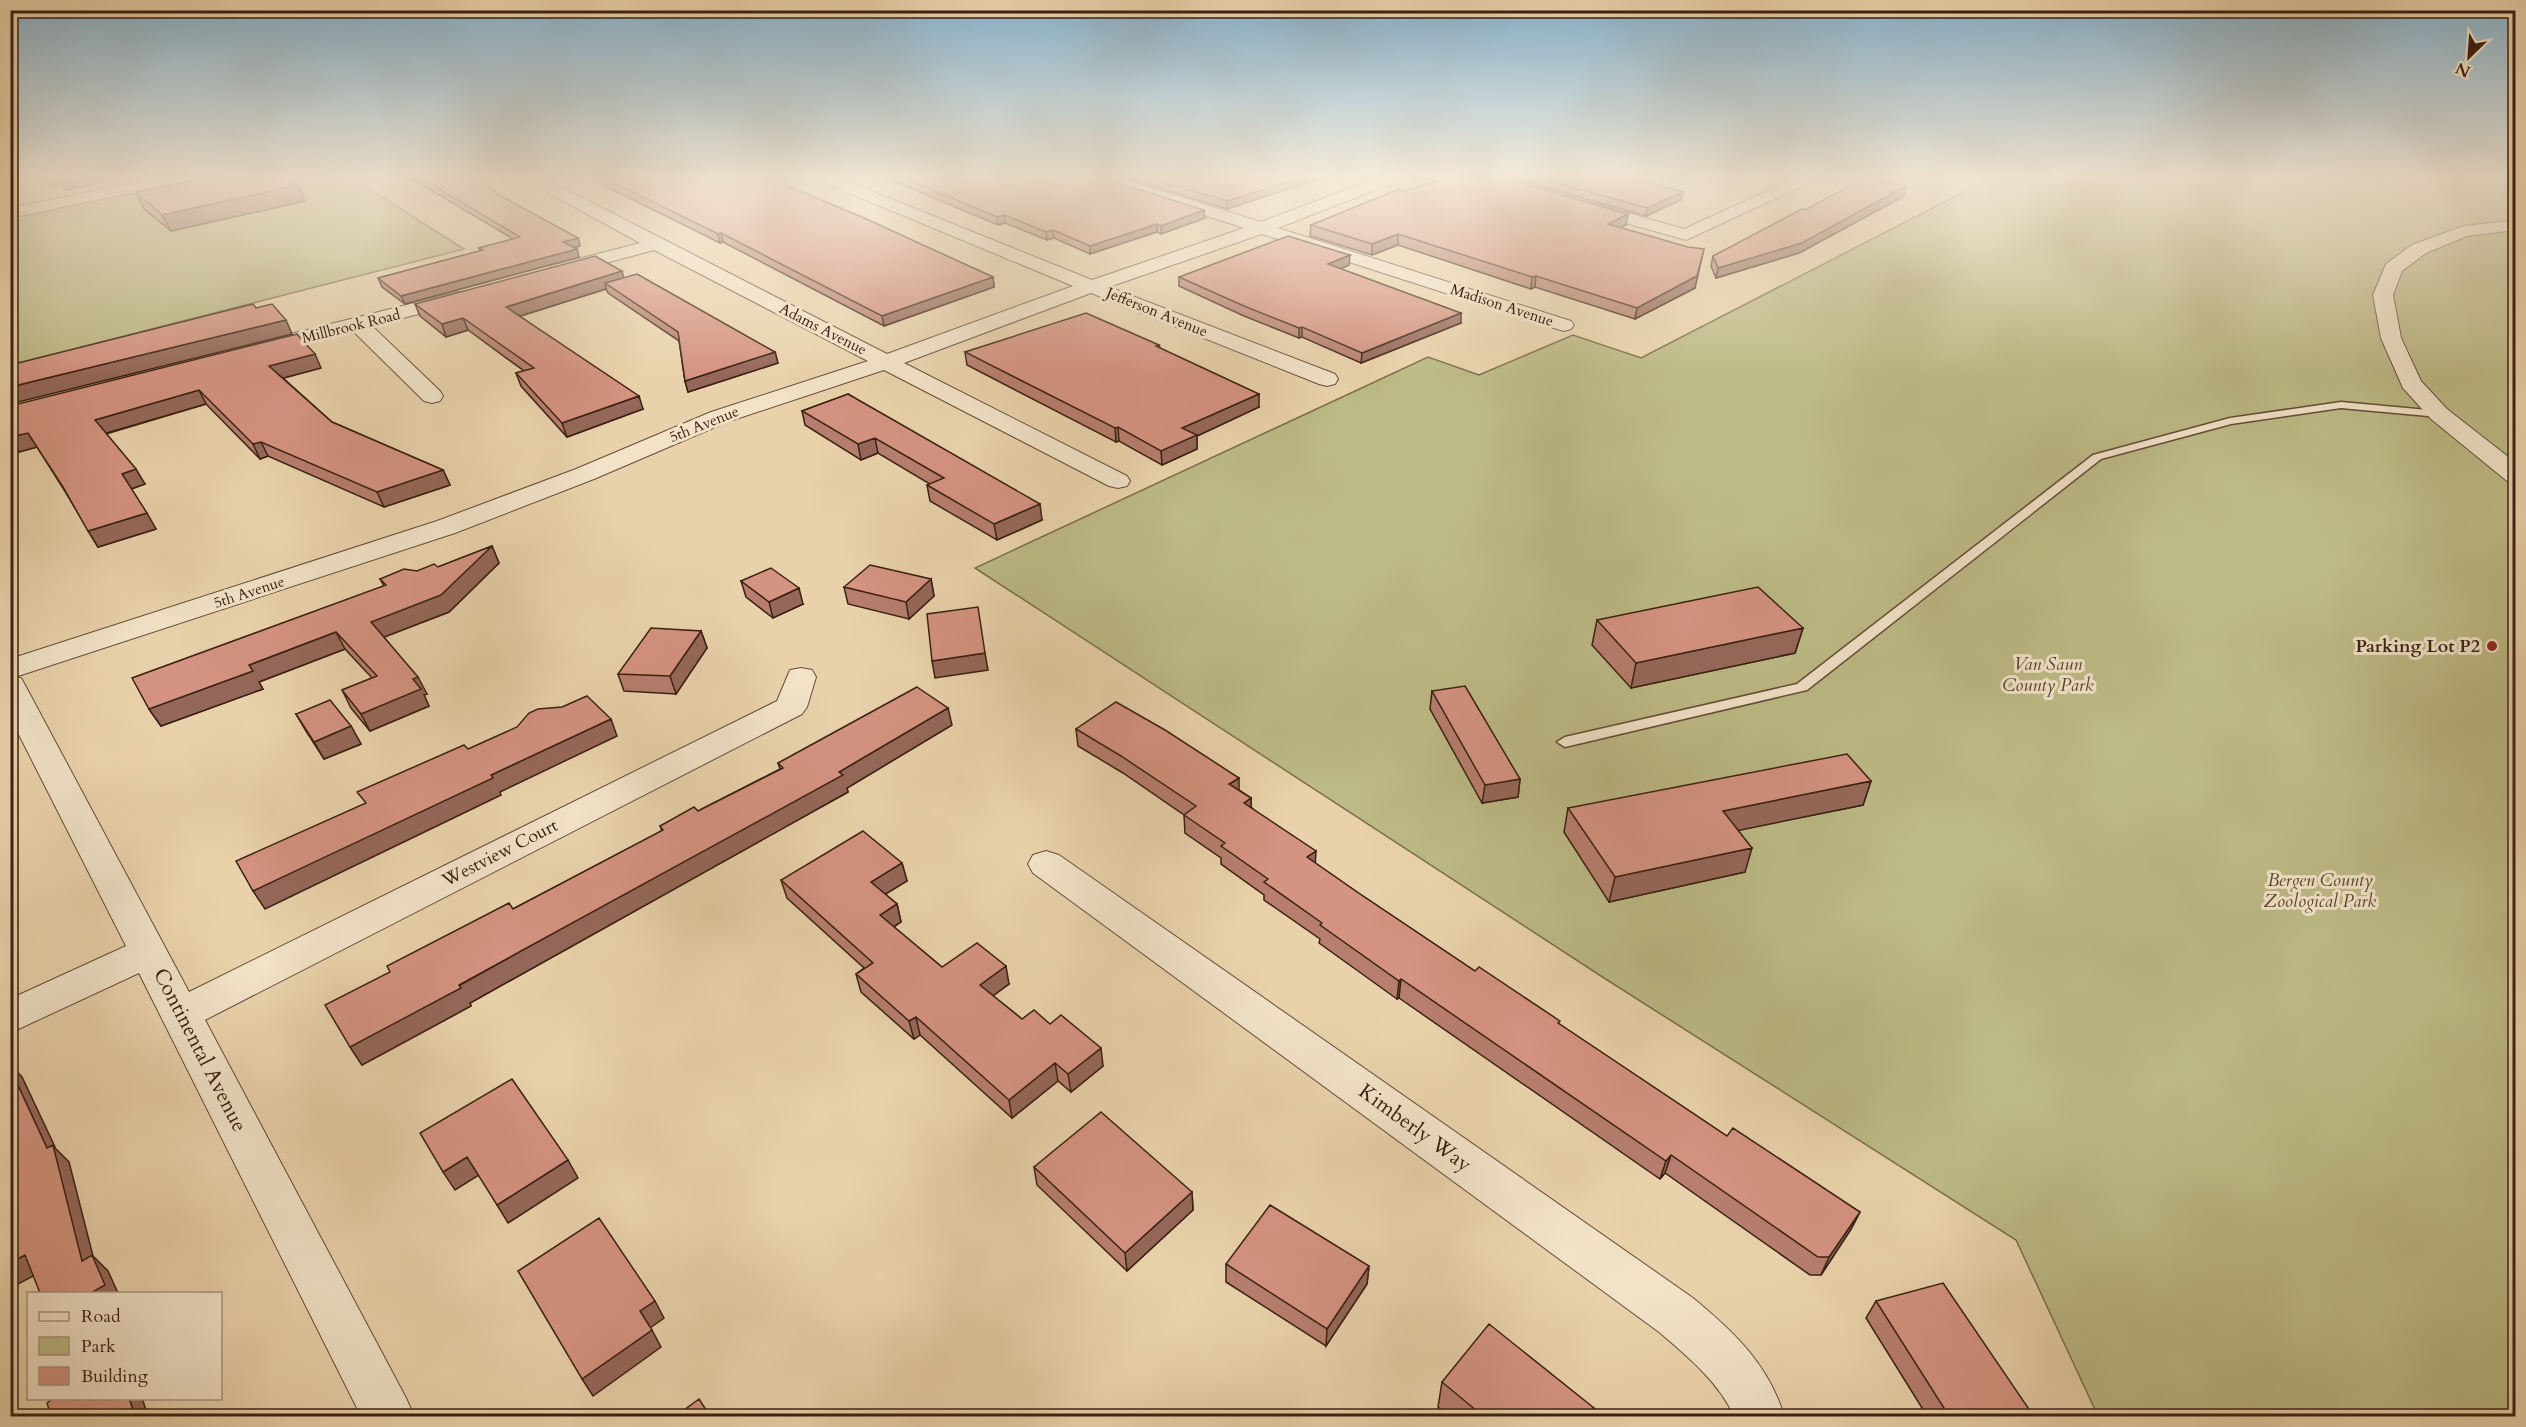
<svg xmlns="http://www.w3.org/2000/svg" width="2526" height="1427" viewBox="0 0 2526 1427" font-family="Cardo,serif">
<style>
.green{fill:#bcba85;stroke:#7b6d4c;stroke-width:1.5}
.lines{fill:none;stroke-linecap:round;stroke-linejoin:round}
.lane-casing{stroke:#664c38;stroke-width:3}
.street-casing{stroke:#664c38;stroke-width:2}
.lane{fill:#f1e2c8;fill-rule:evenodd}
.street{fill:#f1e2c8;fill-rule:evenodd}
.wall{fill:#b77e6f;stroke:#3a2012;stroke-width:1.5}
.shaded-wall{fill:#95675a;stroke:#3a2012;stroke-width:1.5}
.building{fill:#d59381;stroke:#3a2012;stroke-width:1.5}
.poi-dot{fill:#8f2418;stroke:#f1e2c8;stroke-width:2}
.labels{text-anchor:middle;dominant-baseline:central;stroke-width:6;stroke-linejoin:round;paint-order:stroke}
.far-street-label{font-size:15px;fill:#3a2012;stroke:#f1e2c8}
.poi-label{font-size:18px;font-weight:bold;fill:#3a2012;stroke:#f1e2c8;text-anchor:end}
.park-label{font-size:18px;font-style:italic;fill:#5a462f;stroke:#f1e2c8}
.street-label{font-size:18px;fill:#3a2012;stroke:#f1e2c8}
.near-street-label{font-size:21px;fill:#3a2012;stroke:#f1e2c8}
</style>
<rect width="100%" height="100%" fill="#e9d2ab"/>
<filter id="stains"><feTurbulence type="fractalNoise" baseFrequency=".00333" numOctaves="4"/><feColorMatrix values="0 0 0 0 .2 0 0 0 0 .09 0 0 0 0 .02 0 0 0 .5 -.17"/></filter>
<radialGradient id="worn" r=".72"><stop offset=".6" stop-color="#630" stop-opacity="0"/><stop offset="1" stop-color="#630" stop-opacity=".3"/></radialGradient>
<path class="green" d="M191 176H349L464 249 11 365 10 213Z
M1985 176H2515V1416H2098L2016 1240 1604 978 975 568 1428 357 1479 375 1573 335 1641 358 1983 182Z"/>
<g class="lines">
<g class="lane-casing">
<path id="lane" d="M10 278 16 281V285H10Z
M2341 402 2439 411 2444 414 2439 417 2341 408 2231 424 2101 459 1807 690 1565 747 1557 742 1565 737 1797 684 2093 455 2230 418Z"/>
</g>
<g class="street-casing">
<path id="street" d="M167 176H197L189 181 10 218V208Z
M521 176H540L887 354 1073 286 815 179 813 176H834L1092 280 1244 228 1092 179 1090 176H1113L1261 222 1383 176H1405L1403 179 1278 228 1571 321 1574 325 1571 329 1564 331 1557 329 1262 234 1109 287 1335 374 1338 379 1335 384 1327 386 1319 384 1091 293 904 363 1127 476 1130 481 1127 486 1118 488 1109 486 884 370 727 422 594 479 455 533 15 677 21 678 25 685 189 992 777 701 790 670 801 668 812 670 816 677 807 707 802 714 205 1020 406 1398 414 1416H361L139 973 10 1033V999L126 946 10 717V659L437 521 576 469 711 412 868 361 654 250 558 276 551 274 548 270 551 266 640 243 523 179Z
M1800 176H1820L1818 179 1686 240 1579 210 1576 206 1579 202 1585 201 1684 229Z
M2516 220V230L2467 236 2426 253 2402 271 2393 295 2401 338 2421 381 2447 409 2516 463V483L2507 481 2431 419 2403 388 2381 338 2373 295 2386 264 2412 245 2464 226Z
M458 292 465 294 468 298 465 302 372 326 440 391 443 396 440 401 432 403 424 401 353 331 259 355 251 354 248 349 251 344Z
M1046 851 1059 855 1693 1298C1734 1332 1769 1365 1784 1416H1734C1719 1382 1687 1356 1659 1332L1033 873 1028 864 1033 855Z"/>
</g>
<use href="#lane" class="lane"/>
<use href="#street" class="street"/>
</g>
<path class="wall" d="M37 176H99L103 182 66 190 60 183 50 186Z
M407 176H469L495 191 496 194 578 238 580 246 574 248 579 257 405 304 382 287 378 278 480 251 479 248 513 239Z
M585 176H764L993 277 994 287 884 326 723 242 720 243Z
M881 176H1097L1205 218 1161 234 1157 232 1090 254 1054 238 1047 240 1005 223 998 225Z
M1119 176H1328L1227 209Z
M1504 176H1625L1683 192 1681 200 1646 216Z
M1906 186 1904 196 1799 253 1716 278 1711 266 1713 256 1805 210Z
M1405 191 1628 214 1626 225 1621 227 1695 288 1635 319 1535 287 1531 289 1398 245 1372 255 1310 236 1311 225Z
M136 192 305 201 171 231 144 209Z
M1349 265 1340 269 1461 323 1361 363 1302 337 1299 338 1244 316 1179 286V277Z
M624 278 775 352 778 363 688 392 685 381 679 341 608 293 606 289 520 316 643 409 567 437 521 386 516 373 524 371 468 330 446 337 420 316 415 304Z
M1159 345 1160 348 1259 407 1197 436V449L1162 465 1119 441 1116 442 967 365 965 352Z
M321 368 283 378 332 422 443 470 450 485 384 507 268 456 260 459 206 404 106 434 145 484 131 489 156 529 98 547 66 493 37 447 19 452 10 439V406Z
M848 394 1042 520 997 540 930 501 927 485 930 484 878 453 861 460 805 425 802 411Z
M492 546 499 563 449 612 384 637 427 694 424 695 429 706 370 731 351 708 342 690 372 678 345 649 259 682 263 689 161 726 149 709 384 586 380 579 417 571 438 567Z
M931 579 934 596 909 619 848 604 844 587Z
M741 581 803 604 773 618 746 597Z
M1597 620 1803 628 1795 653 1631 688 1592 645Z
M701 631 707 648 676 694 624 691 618 674Z
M1432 691 1520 779 1518 797 1482 803 1430 709Z
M296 714 351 726 361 744 324 759 306 731Z
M952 725 847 788 848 792 470 1003 471 1006 362 1065 350 1047 513 909 662 831 660 826 698 811 780 769 778 763Z
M1076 729 1239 790 1251 798V807L1315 863 1360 894 1475 971 1559 1024 1727 1136 1860 1212 1851 1229 1821 1275H1810L1665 1173 1660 1179 1399 998 1397 999 1319 943 1320 939 1264 900V895L1221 864V858L1185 833 1184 815 1123 773 1078 746Z
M1871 781 1863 805 1738 830 1745 872 1609 902 1564 832 1568 808Z
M902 863 907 881 885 894 897 904 901 922 894 927 942 967 1009 984 993 996 1022 1019 1050 1024 1103 1066 1071 1092 1058 1081 1012 1118 920 1035 914 1039 861 992 856 974 864 968 787 898 781 880Z
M1034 1167 1192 1192 1193 1210 1127 1271 1037 1185Z
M1226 1264 1369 1266 1367 1284 1326 1346 1226 1282Z
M1876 1301 2032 1416H1927L1866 1318Z
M1442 1382 1604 1416H1449L1438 1407Z"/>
<path class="shaded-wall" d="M100 176 103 182 66 190 63 183Z
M1307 176H1328L1227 209V201Z
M57 177 60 183 50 186 46 180Z
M298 185 305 201 171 231 162 215Z
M1906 186 1904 196 1799 253 1716 278 1718 268Z
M1683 192 1681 200 1646 216 1647 208Z
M1204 210 1205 218 1161 234V226Z
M1628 214 1626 225 1606 234 1608 224Z
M1004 215 1005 223 998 225 997 217Z
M1157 224V232L1090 254V246Z
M1053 230 1054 238 1047 240 1046 232Z
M721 233 723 242 720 243 718 234Z
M1398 234V245L1372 255V244Z
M578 238 580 246 566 250 563 242Z
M577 249 579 257 405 304 401 296Z
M1704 249 1695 288 1635 319 1637 308Z
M1350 255 1349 265 1328 274V264Z
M622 271 625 283H605L606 289 511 319 506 307Z
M1536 276 1535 287 1531 289 1532 277Z
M993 277 994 287 884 326 882 316Z
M1461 313V323L1361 363 1362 353Z
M463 318 468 330 446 337 442 324Z
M286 320 292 334 10 404V387Z
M1302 327V337L1299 338V328Z
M775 352 778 363 688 392 685 381Z
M315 354 321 368 276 380 269 366Z
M199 390 206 404 103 434 95 420Z
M1259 394V407L1197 436V449L1162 465 1161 451 1182 428Z
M639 396 643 409 567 437 562 423Z
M1118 427 1119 441 1116 442 1115 428Z
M28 433 37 447 19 452 10 437Z
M875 438 878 453 861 460 858 444Z
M261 442 268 456 260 459 253 444Z
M136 469 145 484 131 489 122 474Z
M443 470 450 485 384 507 377 492Z
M1040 504 1042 520 997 540 994 524Z
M147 513 156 529 98 547 88 531Z
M492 546 499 563 449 612 379 639 371 622Z
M931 579 934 596 909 619 906 602Z
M799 588 803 604 773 618 769 602Z
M1803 628 1795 653 1631 688 1636 663Z
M701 631 707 648 676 694 670 676Z
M336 632 345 649 259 682 263 689 161 726 149 709 249 665Z
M985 653 988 670 935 678 932 661Z
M418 677 427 694 424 695 429 706 370 731 361 714 413 679Z
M948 708 952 725 847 788 848 792 470 1003 471 1006 362 1065 350 1047 839 772Z
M611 719 617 736 500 792 501 795 265 909 253 891 491 775Z
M351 726 361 744 324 759 314 742Z
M1239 778V795L1229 784Z
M1520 779 1518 797 1482 803 1485 785Z
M1871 781 1863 805 1716 835 1723 811Z
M1251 798V816L1244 803Z
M1752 848 1745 872 1609 902 1615 877Z
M1316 851 1315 868 1307 857Z
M902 863 907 881 876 900 871 882Z
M897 904 901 922 884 933 880 915Z
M1006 966 1009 984 983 1003 980 985Z
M1401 979 1399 998 1397 999 1399 981Z
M916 1017 920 1035 914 1039 909 1021Z
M1101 1048 1103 1066 1071 1092 1068 1074Z
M1055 1063 1058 1081 1012 1118 1009 1100Z
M10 1064 22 1077 56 1149 69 1162 93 1256 108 1271 118 1293H91L47 1148 10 1068Z
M1671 1155 1665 1173 1660 1179 1666 1161Z
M467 1157 479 1175 455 1190 443 1172Z
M568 1160 578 1178 508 1223 497 1205Z
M1192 1192 1193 1210 1127 1271 1125 1253Z
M1860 1212 1851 1229 1821 1275 1829 1257Z
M25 1255 43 1271 10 1288V1263Z
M1369 1266 1367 1284 1326 1346 1327 1329Z
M655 1301 664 1318 650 1328 640 1311Z
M652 1330 661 1347 593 1396 582 1379Z
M129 1398H142L148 1416H135Z"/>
<path class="building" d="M41 176H100L63 183 57 177 46 180Z
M217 176H284L298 185 162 215 136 192Z
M417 176H469L495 191H492L578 238 563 242 577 249 401 296 378 278 483 250 479 248 520 237Z
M600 176H764L862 217 993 277 882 316 721 233 718 234Z
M898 176H1097L1204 210 1161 226 1157 224 1090 246 1053 230 1046 232 1004 215 997 217Z
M1143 176H1307L1227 201Z
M1453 176H1496L1628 214 1608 224 1688 247 1704 249 1697 276 1637 308 1536 276 1532 277 1398 234 1372 244 1311 225 1399 189 1405 191Z
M1531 176H1625L1683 192 1647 208Z
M1867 177 1906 186 1802 243 1718 268 1713 256 1802 209 1805 210Z
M1288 236 1350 255 1328 264 1461 313 1362 353 1302 327 1299 328 1244 306 1179 277Z
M595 256 622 271 506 307 639 396 562 423 516 373 534 368 463 318 442 324 415 304Z
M637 274 775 352 685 381 678 332 605 283Z
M253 304 256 308 272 304 286 320 10 387V365Z
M1086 313 1159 345 1156 346 1259 394 1182 428 1197 435 1161 451 1118 427 1115 428 965 352Z
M297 334 315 354 269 366 332 422 443 470 377 492 261 442 253 444 199 390 95 420 136 469 122 474 147 513 88 531 63 487 28 433 10 437V406Z
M848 394 1040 504 994 524 927 485 944 478 875 438 858 444 802 411Z
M492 546 441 595 371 622 418 677 413 679 421 689 361 714 342 690 377 676 336 632 249 665 253 671 149 709 132 678 386 585 380 579 404 569 417 571 434 564 438 567Z
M870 565 931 579 906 602 844 587Z
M771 568 799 588 769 602 741 581Z
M1758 587 1803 628 1636 663 1597 620Z
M978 607 985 653 932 661 927 614Z
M651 628 701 631 670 676 618 674Z
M1465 686 1520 779 1485 785 1432 691Z
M917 687 948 708 839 772 843 775 459 985 461 988 350 1047 325 1005 390 972 387 966 509 903 513 909 663 830 660 826 694 807 698 811 783 768 778 763Z
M587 696 611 719 491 775 493 778 253 891 236 861 366 803 357 792 464 745 468 749 517 727 529 713 538 709 562 707Z
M330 700 351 726 314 742 296 714Z
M1116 702 1165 730 1239 778 1229 784 1251 798 1244 803 1316 851 1307 857 1360 894 1475 971 1479 967 1560 1021 1558 1023 1727 1136 1733 1128 1860 1212 1829 1257H1818L1671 1155 1666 1161 1401 979 1399 981 1320 925 1322 923 1264 882 1268 879 1221 846 1225 843 1184 815 1196 806 1121 756 1076 729Z
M1847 754 1871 781 1723 811 1752 848 1615 877 1568 808Z
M863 831 902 863 871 882 897 904 880 915 942 967 977 943 1006 966 980 985 1022 1019 1034 1010 1050 1024 1061 1015 1101 1048 1068 1074 1055 1063 1009 1100 916 1017 909 1021 856 974 873 963 781 880Z
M10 1068 47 1148 53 1145 82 1261 92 1255 105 1285 91 1293H40L25 1255 10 1263Z
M512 1079 568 1160 497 1205 467 1157 443 1172 420 1133Z
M1101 1112 1192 1192 1125 1253 1034 1167Z
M1270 1205 1369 1266 1327 1329 1226 1264Z
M599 1218 655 1301 640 1311 652 1330 582 1379 518 1271Z
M1943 1283 2033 1415 2029 1416H1949L1876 1301Z
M1489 1324 1604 1416H1483L1442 1382Z
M54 1398H129L135 1416H51L47 1403Z
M699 1399 710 1416H676Z"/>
<linearGradient id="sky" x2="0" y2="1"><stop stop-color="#88b5d1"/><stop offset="0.47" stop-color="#f5ebd9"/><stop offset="1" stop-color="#f5ebd9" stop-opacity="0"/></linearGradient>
<rect width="2526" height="375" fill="url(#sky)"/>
<circle class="poi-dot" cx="2492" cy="646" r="6"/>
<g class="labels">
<g class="far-street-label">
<text transform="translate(1502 305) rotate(18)">Madison Avenue</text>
<text transform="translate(1157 312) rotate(22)">Jefferson Avenue</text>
<text transform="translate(351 326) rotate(-14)">Millbrook Road</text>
<text transform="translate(823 329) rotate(27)">Adams Avenue</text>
<text transform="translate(704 424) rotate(-22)">5th Avenue</text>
<text transform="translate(249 592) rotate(-18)">5th Avenue</text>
</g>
<g class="poi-label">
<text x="2480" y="646">Parking Lot P2</text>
</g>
<g class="park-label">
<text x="2048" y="664">Van Saun<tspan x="2048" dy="21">County Park</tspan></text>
<text x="2320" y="880">Bergen County<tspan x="2320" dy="21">Zoological Park</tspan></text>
</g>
<g class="street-label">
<text transform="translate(500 853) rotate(-27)">Westview Court</text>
</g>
<g class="near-street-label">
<text transform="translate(200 1050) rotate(63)">Continental Avenue</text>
<text transform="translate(1415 1128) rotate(36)">Kimberly Way</text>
</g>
</g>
<rect width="2526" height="1427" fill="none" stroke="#e9d2ab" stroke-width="36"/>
<rect x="12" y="12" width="2502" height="1403" fill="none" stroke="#3a2012" stroke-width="3"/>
<rect x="18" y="18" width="2490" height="1391" fill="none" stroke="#3a2012" stroke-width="1.5"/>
<rect x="27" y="1292" width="195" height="108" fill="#f1e2c8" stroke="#a8947f" stroke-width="1.5"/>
<rect x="39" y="1312" width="30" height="9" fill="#f1e2c8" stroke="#a8947f" stroke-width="1.5"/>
<text x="81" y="1322" font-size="18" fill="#3a2012">Road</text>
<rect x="39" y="1337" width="30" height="18" fill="#bcba85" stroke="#a8947f" stroke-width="1.5"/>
<text x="81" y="1352" font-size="18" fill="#3a2012">Park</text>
<rect x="39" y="1367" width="30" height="18" fill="#d59381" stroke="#a8947f" stroke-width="1.5"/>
<text x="81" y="1382" font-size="18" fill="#3a2012">Building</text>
<g transform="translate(2469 57) rotate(205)" stroke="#f1e2c8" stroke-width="4.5" paint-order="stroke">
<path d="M0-4.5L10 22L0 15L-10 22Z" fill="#3a2012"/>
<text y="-9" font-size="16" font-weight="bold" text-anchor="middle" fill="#3a2012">N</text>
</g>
<rect width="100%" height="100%" filter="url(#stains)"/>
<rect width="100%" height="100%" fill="url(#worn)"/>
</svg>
